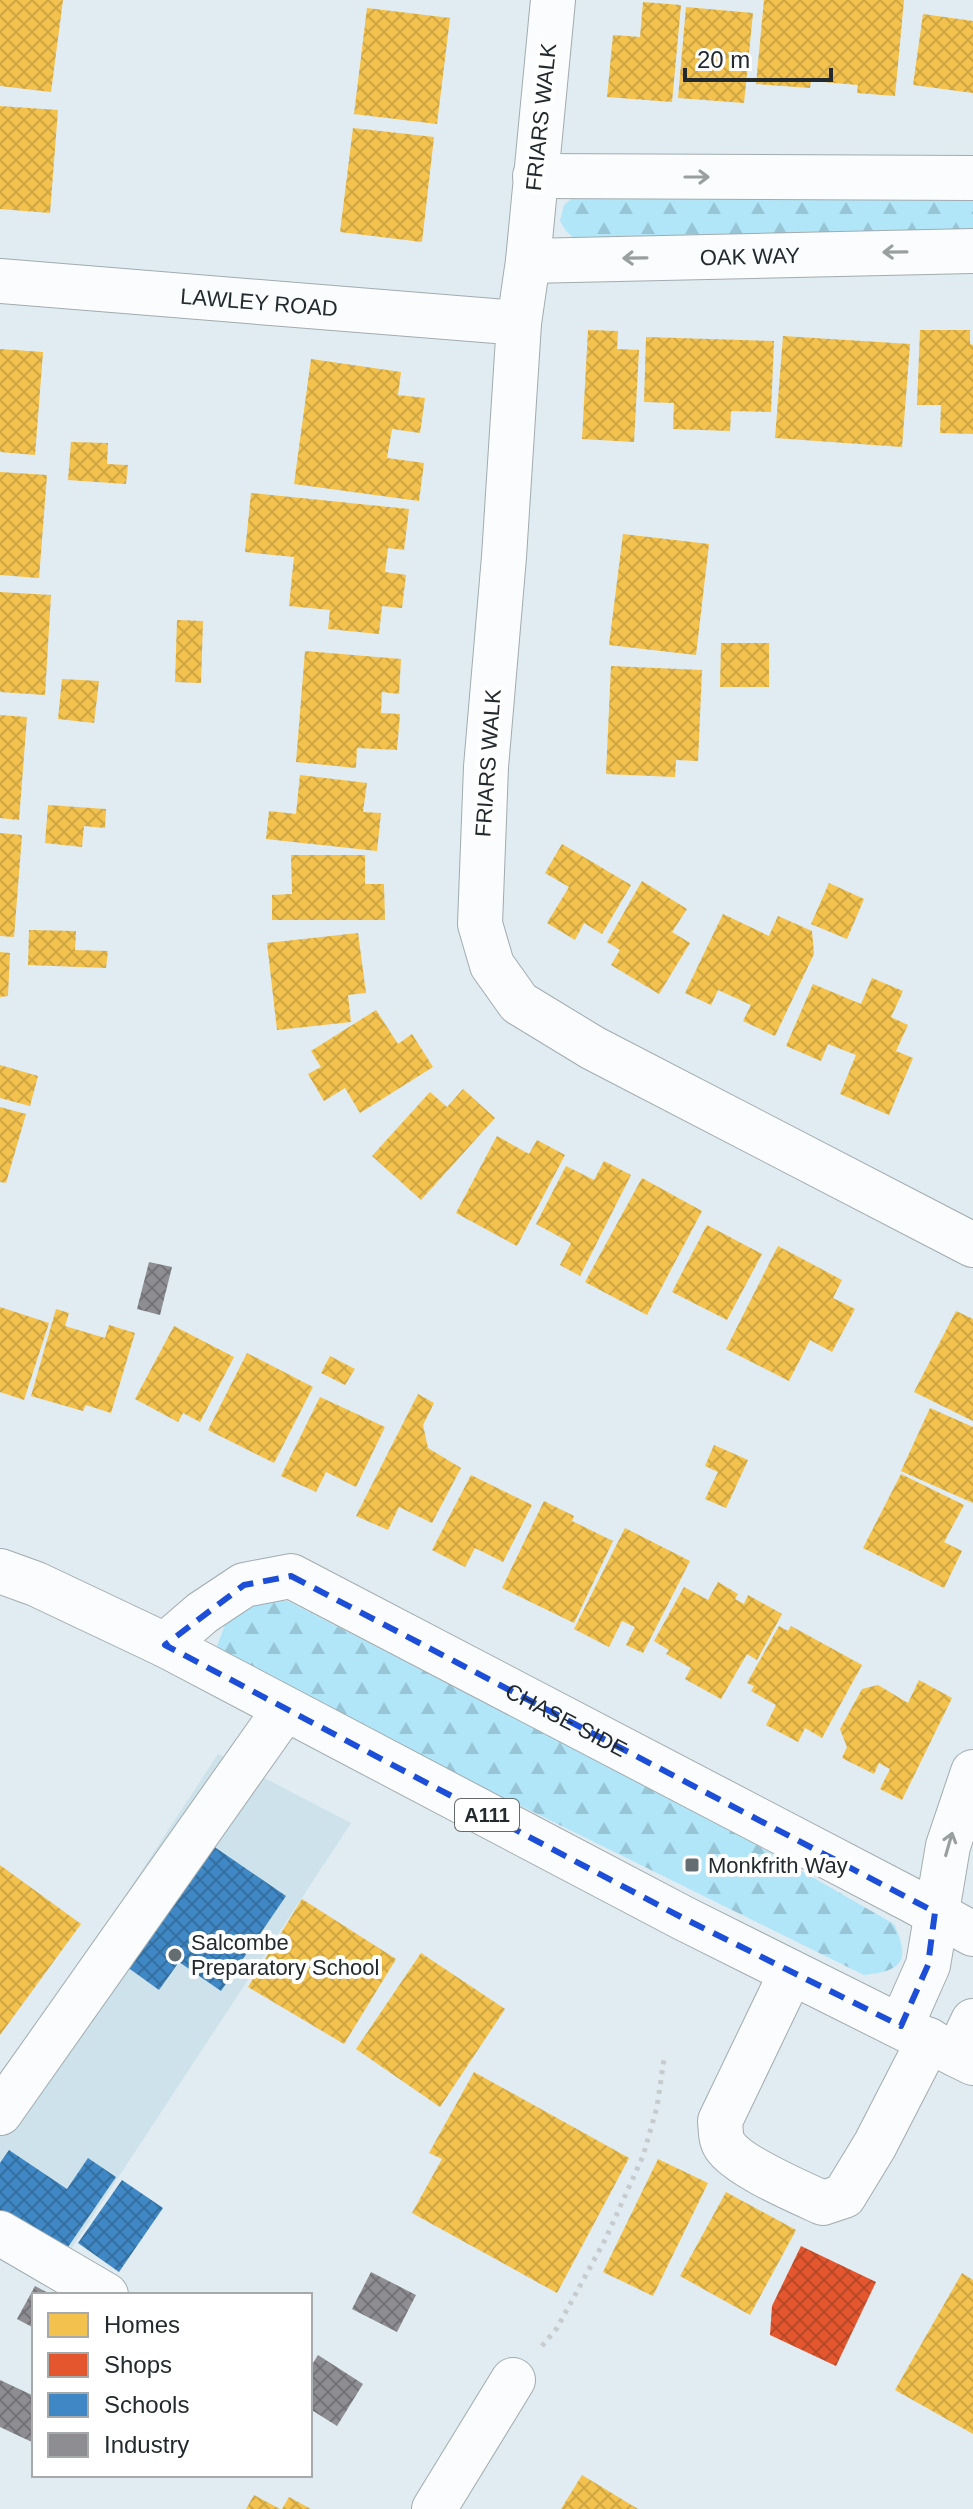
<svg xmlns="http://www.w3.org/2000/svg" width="973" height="2509" viewBox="0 0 973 2509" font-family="Helvetica,sans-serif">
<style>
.built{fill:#cde2ea}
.forest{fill:url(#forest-firs)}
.homes{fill:url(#homes-cross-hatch)}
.shops{fill:url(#shops-cross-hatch)}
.schools{fill:url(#schools-cross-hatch)}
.industry{fill:url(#industry-cross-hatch)}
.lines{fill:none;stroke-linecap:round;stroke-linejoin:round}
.minor-casing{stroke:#a2abaf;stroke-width:46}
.major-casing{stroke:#a2abaf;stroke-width:46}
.path{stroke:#c8cbcd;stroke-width:5;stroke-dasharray:4 6;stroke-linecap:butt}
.minor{stroke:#fafcfd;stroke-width:44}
.major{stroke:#fafcfd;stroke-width:44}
.oneway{stroke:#999e9f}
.marked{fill:none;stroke:#1d4ed8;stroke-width:6;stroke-dasharray:16 10;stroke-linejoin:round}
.poi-dot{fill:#646e72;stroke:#fff;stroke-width:3}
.labels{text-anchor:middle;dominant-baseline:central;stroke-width:8;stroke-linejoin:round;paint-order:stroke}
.shield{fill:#fff;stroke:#646a6c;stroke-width:2}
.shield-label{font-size:20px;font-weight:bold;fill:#222a2d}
.street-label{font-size:22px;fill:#222a2d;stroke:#fff}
.poi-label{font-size:22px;fill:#222a2d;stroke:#fff;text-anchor:start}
</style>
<defs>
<pattern id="forest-firs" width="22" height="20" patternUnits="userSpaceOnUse" patternTransform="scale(2)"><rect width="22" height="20" fill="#b1e6f8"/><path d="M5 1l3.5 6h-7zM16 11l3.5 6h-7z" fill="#98c5d5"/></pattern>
<pattern id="homes-cross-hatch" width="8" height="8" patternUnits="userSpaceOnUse" patternTransform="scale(2)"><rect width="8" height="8" fill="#f2c14e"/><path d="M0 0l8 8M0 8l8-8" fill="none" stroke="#cfa644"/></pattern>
<pattern id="shops-cross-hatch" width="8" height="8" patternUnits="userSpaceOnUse" patternTransform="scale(2)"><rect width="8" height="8" fill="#e4572e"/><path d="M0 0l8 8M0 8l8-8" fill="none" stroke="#b84828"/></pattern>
<pattern id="schools-cross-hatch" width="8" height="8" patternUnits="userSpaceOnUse" patternTransform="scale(2)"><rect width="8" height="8" fill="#3f88c5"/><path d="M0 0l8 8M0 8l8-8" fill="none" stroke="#346fa0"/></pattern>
<pattern id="industry-cross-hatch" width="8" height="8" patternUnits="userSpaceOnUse" patternTransform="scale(2)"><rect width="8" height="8" fill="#8d8d92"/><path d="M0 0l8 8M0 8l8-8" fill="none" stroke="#737378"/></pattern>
</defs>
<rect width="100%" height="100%" fill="#e0ecf1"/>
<path class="built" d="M218 1754 351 1823 62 2263 43 2285 0 2260V2087Z"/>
<path class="forest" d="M973 191V230L577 241 566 231 560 221 564 205 575 196Z
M260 1597 288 1601 713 1820 894 1924C911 1961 902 1971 864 1975L454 1773 232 1669 217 1646 227 1619Z"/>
<path class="homes" d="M0 0H63L51 92 0 86Z
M764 0H904L895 96 857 93 858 85 811 81 810 88 756 84Z
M643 2 681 5 672 102 607 97 613 35 640 37Z
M686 7 753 13 744 103 678 98Z
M367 8 450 18 437 124 354 114Z
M923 14 973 21V93L913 85Z
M0 106 58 110 50 213 0 209Z
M353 128 434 137 422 242 340 232Z
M588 330 618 331 617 349 639 350 634 442 582 439Z
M920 330H970V344L973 345V434L940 433 941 405H917Z
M783 336 910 344 902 447 775 438Z
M646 337 774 341 771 412 731 411 730 431 673 429 674 403 644 402Z
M0 349 43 352 35 455 0 452Z
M311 359 401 372 398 395 425 398 420 433 392 429 387 458 424 463 419 501 294 484Z
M71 442 108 443 107 464 128 465 126 484 68 480Z
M0 472 47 475 39 578 0 575Z
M251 493 409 509 404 550 388 548 385 572 406 575 402 608 382 606 379 634 328 629 330 610 289 606 294 557 245 552Z
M623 534 709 544 696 655 609 645Z
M0 592 51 595 45 695 0 692Z
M177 620 203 621 201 683 175 682Z
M721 643H769V687H720Z
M305 651 401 659 399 694 382 692 381 713 400 714 397 750 357 748 356 768 296 762Z
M611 666 702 670 698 761 676 760 675 777 606 774Z
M62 679 99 681 94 723 58 719Z
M0 715 27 717 19 820 0 818Z
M300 775 367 783 363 812 381 813 377 851 266 839 269 811 296 814Z
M48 805 106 809 105 828 84 826 82 847 45 843Z
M0 833 22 835 14 937 0 936Z
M562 844 631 885 602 934 584 923 575 940 547 923 569 887 545 873Z
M291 855H365V884H384L385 920H272V895L292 894Z
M642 881 687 909 672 932 690 943 659 994 611 965 620 950 607 942Z
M829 883 864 899 847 939 811 924Z
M723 914 769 936 778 916 812 931 814 954 775 1036 743 1021 751 1005 718 990 711 1005 685 993Z
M29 930 76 931 75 950 108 951 106 968 28 965Z
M358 933 366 993 348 995 351 1022 277 1030 267 943Z
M0 952 10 953 8 996 0 997Z
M872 978 903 991 891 1017 908 1025 896 1051 913 1058 889 1115 840 1094 856 1055 828 1044 821 1061 786 1046 813 984 861 1004Z
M376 1010 398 1044 412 1034 433 1067 360 1113 345 1088 324 1101 308 1074 321 1067 311 1051Z
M0 1065 38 1076 30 1106 0 1098Z
M463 1089 495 1118 421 1200 372 1156 430 1092 447 1107Z
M0 1107 26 1114 6 1183 0 1182Z
M497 1136 529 1154 537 1140 565 1155 517 1246 456 1213Z
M604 1161 631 1175 580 1276 560 1265 571 1243 536 1224 566 1166 594 1180Z
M642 1178 702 1211 647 1315 585 1282Z
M707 1225 762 1254 727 1320 672 1292Z
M778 1246 842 1280 833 1298 855 1309 832 1352 810 1340 789 1381 726 1349Z
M0 1307 49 1323 24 1400 0 1392Z
M56 1309 69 1313 65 1326 105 1338 109 1325 135 1333 111 1413 86 1405 83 1411 31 1396Z
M956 1311 973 1319V1421L914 1392Z
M174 1326 234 1357 200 1422 183 1413 178 1422 135 1399Z
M247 1353 313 1387 274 1463 208 1430Z
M330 1356 355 1369 345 1385 321 1373Z
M418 1394 434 1403 423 1425 428 1448 461 1468 432 1523 399 1507 388 1530 356 1516Z
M320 1397 385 1427 356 1487 326 1472 316 1492 281 1476Z
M930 1408 973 1427V1503L901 1471Z
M714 1445 748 1460 726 1508 705 1499 718 1472 705 1466Z
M901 1474 964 1505 944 1542 962 1551 944 1588 863 1548Z
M471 1475 532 1505 503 1562 475 1548 465 1567 432 1550Z
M544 1501 574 1516 572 1521 613 1541 574 1623 502 1588Z
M625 1528 690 1561 643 1653 626 1645 635 1627 622 1621 609 1647 574 1629Z
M718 1582 738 1594 735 1599 744 1604 748 1595 782 1614 757 1660 747 1654 721 1699 685 1679 691 1668 666 1654 669 1650 654 1641 684 1587 708 1600Z
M779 1626 788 1631 791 1626 862 1665 822 1738 805 1728 798 1742 766 1725 776 1705 751 1691 754 1686 747 1683Z
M919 1680 952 1698 902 1800 880 1789 890 1769 879 1763 874 1774 842 1758 847 1747 840 1729 862 1689 878 1685 908 1703Z
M0 1865 81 1924 0 2035Z
M302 1899 396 1959 344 2044 248 1987Z
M421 1953 505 2009 440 2107 356 2049Z
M474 2072 629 2158 557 2293 412 2213 442 2159 429 2153Z
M658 2159 708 2183 653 2296 603 2272Z
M726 2192 796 2230 750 2315 680 2276Z
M962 2273 973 2280V2434L895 2390Z
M582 2475 638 2509H561Z
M254 2495 280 2509H246Z
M289 2497 311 2509H282Z"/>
<path class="shops" d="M801 2246 876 2282 836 2366 770 2335 772 2306Z"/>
<path class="schools" d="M200 1837 286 1896 221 1991 179 1962 159 1990 116 1959Z
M9 2150 67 2189 88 2158 116 2177 57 2263 0 2225V2163Z
M122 2180 163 2208 119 2272 78 2243Z"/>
<path class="industry" d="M149 1262 172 1267 160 1315 137 1309Z
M371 2272 416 2295 397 2332 352 2309Z
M35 2286 52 2295H34V2328L17 2319Z
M318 2355 363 2384 337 2426 310 2409V2368Z
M0 2380 34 2396V2443L0 2427Z"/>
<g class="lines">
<g class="minor-casing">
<g id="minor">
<path d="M553 0 528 261 519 323 504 557 486 767 480 924 492 965 519 1003 593 1048 973 1245"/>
<path d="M535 176 973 178"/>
<path id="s1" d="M528 261 973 251"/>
<path id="s2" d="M0 281 519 323"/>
<path id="s3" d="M165 1645 202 1613 244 1585 291 1576 913 1901 973 1934"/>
<path d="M791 1973 720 2121C721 2129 720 2139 725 2146 738 2166 799 2192 823 2203L844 2196 875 2145 929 2040"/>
<path d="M901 2026 928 1965 948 1846 973 1772"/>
<path d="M957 2055 973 2021"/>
<path d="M0 2113 285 1709"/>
<path d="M0 2233 106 2295"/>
<path d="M434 2509 513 2380"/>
</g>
</g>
<g class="major-casing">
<path id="major" d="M0 1571 36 1584 165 1645 683 1918 973 2063"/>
</g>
<path class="path" d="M542 2346 557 2328 606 2238 643 2156 657 2107 664 2059"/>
<use href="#minor" class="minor"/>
<use href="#major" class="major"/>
</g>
<defs><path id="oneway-shaft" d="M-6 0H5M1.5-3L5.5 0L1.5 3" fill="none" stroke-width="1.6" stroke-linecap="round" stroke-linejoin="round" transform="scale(2)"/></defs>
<g class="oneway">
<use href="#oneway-shaft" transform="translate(697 177)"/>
<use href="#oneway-shaft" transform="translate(895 252) rotate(179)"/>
<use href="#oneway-shaft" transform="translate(635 258) rotate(179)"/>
<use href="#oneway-shaft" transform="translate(949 1844) rotate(-74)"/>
</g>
<path class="marked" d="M291 1576 935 1912 928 1965 901 2026 683 1918 165 1645 244 1585Z"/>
<g class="poi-dot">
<rect x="684" y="1857" width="16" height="16" rx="4"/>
<circle cx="175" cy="1955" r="8"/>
</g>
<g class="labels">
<rect class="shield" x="455" y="1799" width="64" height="32" rx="6"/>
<g class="shield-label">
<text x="487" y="1815">A111</text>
</g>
<g class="street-label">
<text transform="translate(541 117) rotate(-84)">FRIARS WALK</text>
<text stroke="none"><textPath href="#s1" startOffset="222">OAK WAY</textPath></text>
<text stroke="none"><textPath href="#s2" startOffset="260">LAWLEY ROAD</textPath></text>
<text transform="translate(488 763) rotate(-86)">FRIARS WALK</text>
<text stroke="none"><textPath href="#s3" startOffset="458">CHASE SIDE</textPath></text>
</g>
<g class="poi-label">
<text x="708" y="1865">Monkfrith Way</text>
<text x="191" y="1942">Salcombe<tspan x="191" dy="25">Preparatory School</tspan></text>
</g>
</g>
<rect x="32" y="2293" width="280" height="184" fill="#ffffff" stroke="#a7aaab" stroke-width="2"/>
<rect x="48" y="2313" width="40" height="24" fill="#f2c14e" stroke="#a7aaab" stroke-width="2"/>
<text x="104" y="2333" font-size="24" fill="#222a2d">Homes</text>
<rect x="48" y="2353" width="40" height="24" fill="#e4572e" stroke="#a7aaab" stroke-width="2"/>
<text x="104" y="2373" font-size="24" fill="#222a2d">Shops</text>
<rect x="48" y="2393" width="40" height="24" fill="#3f88c5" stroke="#a7aaab" stroke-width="2"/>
<text x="104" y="2413" font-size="24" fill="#222a2d">Schools</text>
<rect x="48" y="2433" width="40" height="24" fill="#8d8d92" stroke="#a7aaab" stroke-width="2"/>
<text x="104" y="2453" font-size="24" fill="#222a2d">Industry</text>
<path d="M685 68v12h146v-12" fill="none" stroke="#222a2d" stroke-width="4"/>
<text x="697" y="68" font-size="24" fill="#222a2d" stroke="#ffffff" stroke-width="6" paint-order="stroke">20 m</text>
</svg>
